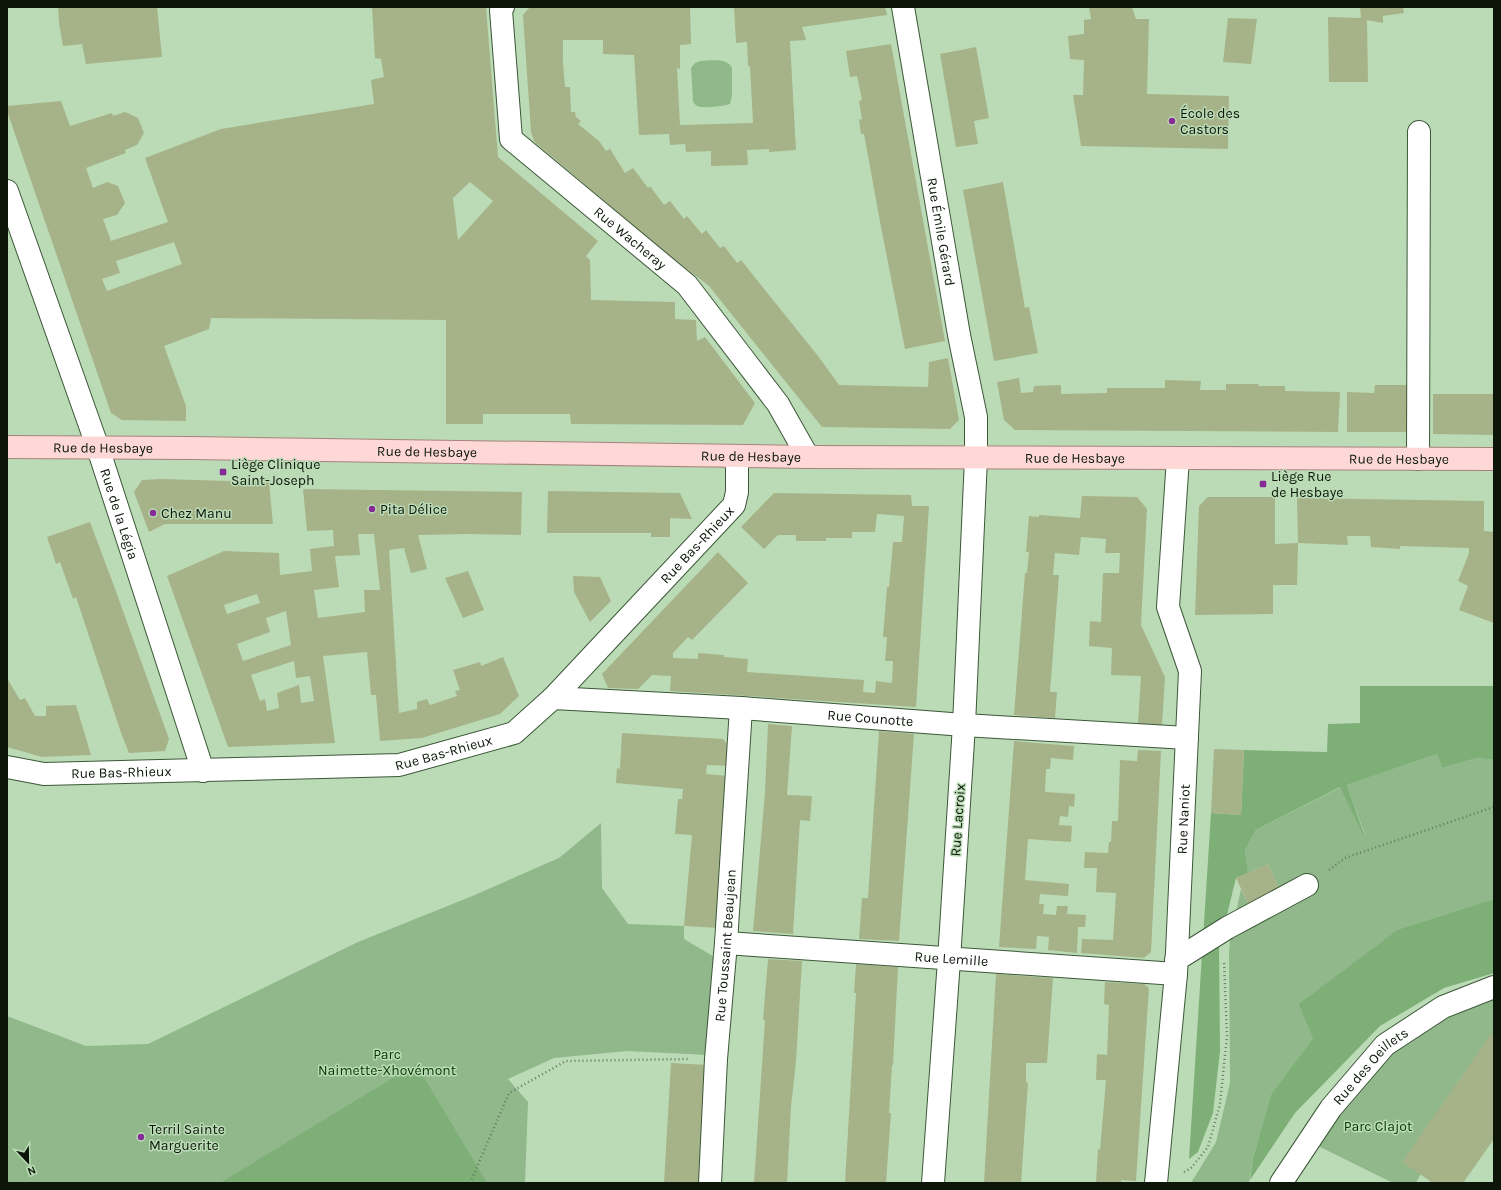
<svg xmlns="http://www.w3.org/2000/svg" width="1501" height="1190" viewBox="0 0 1501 1190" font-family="Karla,sans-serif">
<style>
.green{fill:#90b88b}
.forest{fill:#7daf77}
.building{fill:#a6b388;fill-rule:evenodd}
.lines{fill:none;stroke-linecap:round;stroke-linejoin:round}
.minor-casing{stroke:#3c5838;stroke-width:24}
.major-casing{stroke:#a7837d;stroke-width:24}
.path{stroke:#657b61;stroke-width:2.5;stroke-dasharray:1 3;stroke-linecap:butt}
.minor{stroke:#fff;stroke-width:22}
.major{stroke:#fdd8d7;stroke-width:22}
.poi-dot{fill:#862a95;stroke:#bbdbb6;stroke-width:1.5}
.labels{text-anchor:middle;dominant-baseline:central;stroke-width:3;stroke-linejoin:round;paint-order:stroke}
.poi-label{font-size:14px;fill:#0b1609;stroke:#bbdbb6;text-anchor:start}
.street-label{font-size:14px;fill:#0b1609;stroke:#bbdbb6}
.park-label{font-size:14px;fill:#023700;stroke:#bbdbb6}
</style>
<rect width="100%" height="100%" fill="#bbdbb6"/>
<path class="green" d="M700 61C710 61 727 57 732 68V95L730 104C724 106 702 109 697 106 695 105 694 103 693 101L691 68 695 63Z
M1437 754 1442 768 1477 758 1494 760V899L1399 929 1313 1038 1271 1094 1253 1158 1249 1183H1191L1216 1142 1230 1083 1229 954 1230 940 1241 889 1249 905 1280 890 1268 864 1248 873 1245 850 1256 830 1341 787 1366 838 1347 785Z
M601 823 602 888 628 924 684 926V939L716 958 708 1055 627 1051 554 1058 508 1079 528 1102 525 1183H7V1016L86 1046 148 1044 358 942 470 897 559 858Z
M1494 999V1036L1416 1183H1393L1316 1145 1391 1049 1451 1013Z"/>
<path class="forest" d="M1360 686H1494V760L1477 758 1442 768 1437 754 1347 785 1367 843 1340 787 1256 830 1245 850 1248 873 1236 878 1219 947 1220 1051 1213 1113 1198 1152 1189 1159 1211 813 1241 815 1244 750 1327 752 1328 724 1360 723Z
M1494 899V973L1444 988 1380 1026 1295 1113 1250 1180 1253 1158 1271 1094 1313 1038 1299 1004 1399 929Z
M416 1064 487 1183H220Z"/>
<path class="building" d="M58 7H157L162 57 86 64 82 44 63 46 59 23Z
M372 7H486L498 157 598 241 586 256 590 260 591 300 675 302V319L696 320 697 341 705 337 755 403 743 425 571 424 570 414H483V424H446V320L211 318 209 329 164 346 186 406V421L122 420 111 413 7 111V106L61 101 70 126 112 113 113 116 125 112 138 118 144 133 137 145 125 150 126 153 86 168 93 188 107 182 118 186 125 203 117 215 103 219 111 241 168 222 145 158 221 129 374 104 371 80 384 77 381 59 375 58ZM470 182 493 201 458 240 453 198ZM174 242 182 264 107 291 102 279 120 273 116 261Z
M530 7H690L691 44 680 45V69L677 68 680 125 753 123 750 66H748L747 42 736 43 734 7H885L887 15 802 27 806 40 790 41 796 150 769 152V149L747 150 748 165 711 166V151L686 152 685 144 670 145 669 134 639 135 634 55 603 54V40H563V63L565 87H570L571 112H575L576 117 581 121 578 124 599 141 606 151 610 149 625 173 633 168 648 188 650 186 664 205 670 201 684 219 687 216 702 234 706 230 720 248 724 246 737 263 741 260 818 356 839 385 928 387 929 362 948 358 959 420 950 429 822 427 709 286 671 257 537 144 534 141 531 132 523 15Z
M1089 7H1132L1136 19H1149L1147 94 1229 96 1228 149 1081 146 1073 95H1083L1084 60 1070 59 1068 36 1084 34V20L1091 19Z
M1360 7H1403L1404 13 1383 16V23L1367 20 1368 82H1329L1328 17 1361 18Z
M1228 18 1257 19 1251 64 1223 62Z
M891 44 945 341 905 349 881 227 864 134H861L859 120 862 119 859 101 862 100 857 76 850 77 846 51Z
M976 47 989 118 974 121 978 144 956 147 940 54Z
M1003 182 1025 308 1029 307 1038 353 994 361 963 190Z
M1019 378 1021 393 1033 392 1034 386 1061 385V394L1107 393V388H1165V380L1201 381 1200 390H1226V384H1258L1259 386H1285V391L1340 392 1338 432 1015 430 1004 420 997 382Z
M1375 385H1408V432H1347V392L1374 393Z
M1433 394H1494V435L1433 434Z
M161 479 269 482 273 524H165L149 532 134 492 142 480Z
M303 489 522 492 521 535 465 534 418 535 427 569 411 573 404 548 389 550 399 713 417 709V702L427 699 430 705 457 696 455 691 460 690 453 670 480 662 481 666 503 657 519 696 500 714 422 738 380 741 376 695H371L367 652 323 656 335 743 228 747 167 576 224 551 279 553 280 575 312 571 310 549 334 546 333 530 307 531ZM358 534H374L380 590H364L365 612 318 618 314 590 339 587 335 556 360 555ZM257 594 260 603 227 614 224 605ZM286 611 291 645 243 661 237 644 270 632 266 618ZM294 661 296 678 310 676 314 701 301 703 299 685 277 693 279 708 267 711 265 699 260 701 251 675Z
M548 491 680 493 692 519 670 518V537H651V533H547Z
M774 493 911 495 912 506H929L916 707 670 691 671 676 652 675 638 689 608 688 602 674 718 552 748 583 692 640 688 637 673 653V658L698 659V653L724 655V657L748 659 747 672 864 680 863 692 875 693 876 681 892 683 893 661H885L887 637H883L887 587H889L893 542H902L904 516 877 514 875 532H852V538H826V541H796V535H778L764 549 741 527Z
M1082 496 1137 497 1147 509 1141 625 1165 677 1162 725 1138 724 1141 676 1111 675 1112 648 1089 646 1090 621 1101 622 1103 573H1119L1120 553H1105L1106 539 1081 537 1079 555 1055 553 1053 575H1059L1050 692H1057L1055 718 1014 715 1025 573H1027L1029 552H1026L1029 516 1039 517V515L1080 518Z
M1208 497H1275V544L1298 543 1297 585H1273V614L1195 615 1199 506Z
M1297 498 1484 501V531L1494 532V623L1459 610 1468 586 1458 581 1469 553V548L1400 546V549L1371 547 1370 536H1347L1348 545 1298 543Z
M90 522 114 586 169 739 165 751 129 753 121 733 76 597 73 599 60 562 56 564 47 537Z
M468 571 484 610 463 618 445 578Z
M573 576 600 577 611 601 590 622 574 592Z
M7 678 20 700 25 698 35 716H46V706L76 705 91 755 42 757 7 747Z
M768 724 792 726 787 795 812 796 810 821 800 820 793 934 753 931 765 793Z
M879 731 914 734 899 941 859 939 862 898H868Z
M622 733 723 739 731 748 730 766 707 765 706 774 729 776 719 928 684 926 692 835 675 834 678 799H682L683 789 616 783 617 768 620 769Z
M1014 741 1074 746 1073 760 1051 758 1050 769H1046L1045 792 1075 794 1074 807 1069 806 1068 817 1060 816 1059 825 1072 826 1071 842 1028 839 1025 880 1069 884 1068 896 1040 894 1039 904H1044L1043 914 1056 915 1057 906H1068L1067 914 1086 915 1085 927H1078L1077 953 1048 950 1049 937 1037 936 1036 949 999 947Z
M1214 749 1244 750 1241 815 1211 813Z
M1138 750 1161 751 1151 952 1144 958 1081 953 1082 939 1113 940 1116 893 1096 892 1097 868H1084L1085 852 1108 853 1109 842H1111L1112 821H1118L1120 760 1137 761Z
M1268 864 1280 890 1249 905 1236 878Z
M768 959 802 961 796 1061 791 1107 787 1183H754L765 1020H763Z
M856 964 898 967 893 1065H892L889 1113H891L886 1183H845L856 993H854Z
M996 974 1053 978 1047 1063H1026V1082L1028 1083 1021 1183H984Z
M1105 982 1144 984 1149 988 1136 1181 1121 1180V1183H1096L1098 1149 1100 1150 1106 1080H1096L1097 1054 1107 1055 1109 1005 1104 1004Z
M1491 1034 1494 1036V1139L1463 1183H1433L1402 1162Z
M671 1063 709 1065 701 1183H664Z"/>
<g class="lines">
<g class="minor-casing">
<g id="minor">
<path id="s1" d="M503 7 501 10 511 139 687 285 778 404 808 457"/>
<path id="s2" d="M903 7 959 335 976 417V458L964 725 949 960 933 1183"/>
<path id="s3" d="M7 191 98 448 203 771"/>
<path d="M1418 459 1419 132"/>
<path id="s4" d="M553 698 741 708 964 725 1187 738"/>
<path id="s5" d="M7 767 44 774 399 765 514 733 553 698 734 505 737 492V457"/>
<path id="s6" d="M726 943 1176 974"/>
<path d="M1176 960 1227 928 1307 885"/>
<path id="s7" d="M710 1183 716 1059 726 943 741 708"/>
<path id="s8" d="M1156 1183 1176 974 1190 671 1168 607 1178 458"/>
<path id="s9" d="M1281 1183 1331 1108 1385 1045 1443 1007 1494 987"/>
</g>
</g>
<g class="major-casing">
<g id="major">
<path id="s10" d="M7 447 191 448 808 457 1494 459"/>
</g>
</g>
<path class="path" d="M1329 870 1345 858 1494 807
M1184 1172 1191 1168 1208 1147 1220 1104 1227 1036 1224 961
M470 1183 509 1093 566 1061 690 1059"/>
<use href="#minor" class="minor"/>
<use href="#major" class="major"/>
</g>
<g class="poi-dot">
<circle cx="1172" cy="121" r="4"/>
<rect x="219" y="468" width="8" height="8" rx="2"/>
<rect x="1259" y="480" width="8" height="8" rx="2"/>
<circle cx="372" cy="509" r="4"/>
<circle cx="153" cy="513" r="4"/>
<circle cx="141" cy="1137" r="4"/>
</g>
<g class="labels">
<g class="poi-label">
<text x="1180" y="113">École des<tspan x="1180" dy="16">Castors</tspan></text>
<text x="231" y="464">Liège Clinique<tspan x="231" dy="16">Saint-Joseph</tspan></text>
<text x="1271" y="476">Liège Rue<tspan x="1271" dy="16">de Hesbaye</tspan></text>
<text x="380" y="509">Pita Délice</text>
<text x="161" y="513">Chez Manu</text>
<text x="149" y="1129">Terril Sainte<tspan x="149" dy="16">Marguerite</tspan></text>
</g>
<g class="street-label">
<text stroke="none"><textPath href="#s2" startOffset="228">Rue Émile Gérard</textPath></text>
<text stroke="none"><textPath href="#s1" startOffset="288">Rue Wacheray</textPath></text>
<text stroke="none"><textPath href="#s10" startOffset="96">Rue de Hesbaye</textPath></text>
<text stroke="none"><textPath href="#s10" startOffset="420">Rue de Hesbaye</textPath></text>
<text stroke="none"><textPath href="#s10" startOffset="744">Rue de Hesbaye</textPath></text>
<text stroke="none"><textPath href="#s10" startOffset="1068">Rue de Hesbaye</textPath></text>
<text stroke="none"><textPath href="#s10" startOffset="1392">Rue de Hesbaye</textPath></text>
<text stroke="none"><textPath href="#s3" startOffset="342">Rue de la Légia</textPath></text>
<text stroke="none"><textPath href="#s5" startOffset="775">Rue Bas-Rhieux</textPath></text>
<text stroke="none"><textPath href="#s4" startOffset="318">Rue Counotte</textPath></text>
<text stroke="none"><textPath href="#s5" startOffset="439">Rue Bas-Rhieux</textPath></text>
<text stroke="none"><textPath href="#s5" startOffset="115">Rue Bas-Rhieux</textPath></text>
<text stroke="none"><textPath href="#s8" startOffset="365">Rue Naniot</textPath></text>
<text transform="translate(958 820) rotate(-86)">Rue Lacroix</text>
<text stroke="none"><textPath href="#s7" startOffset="238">Rue Toussaint Beaujean</textPath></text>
<text stroke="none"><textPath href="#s6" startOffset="226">Rue Lemille</textPath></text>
<text stroke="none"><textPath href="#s9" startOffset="148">Rue des Oeillets</textPath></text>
</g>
<g class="park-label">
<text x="387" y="1054">Parc<tspan x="387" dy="16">Naimette-Xhovémont</tspan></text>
<text x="1378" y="1126">Parc Clajot</text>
</g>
</g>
<rect width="1501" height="1190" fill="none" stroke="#0b1609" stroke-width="16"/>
<g transform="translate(28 1162) rotate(158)" stroke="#bbdbb6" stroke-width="3" paint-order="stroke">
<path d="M0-3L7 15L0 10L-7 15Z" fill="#0b1609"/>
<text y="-6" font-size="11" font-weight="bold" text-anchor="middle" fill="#0b1609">N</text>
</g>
</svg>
